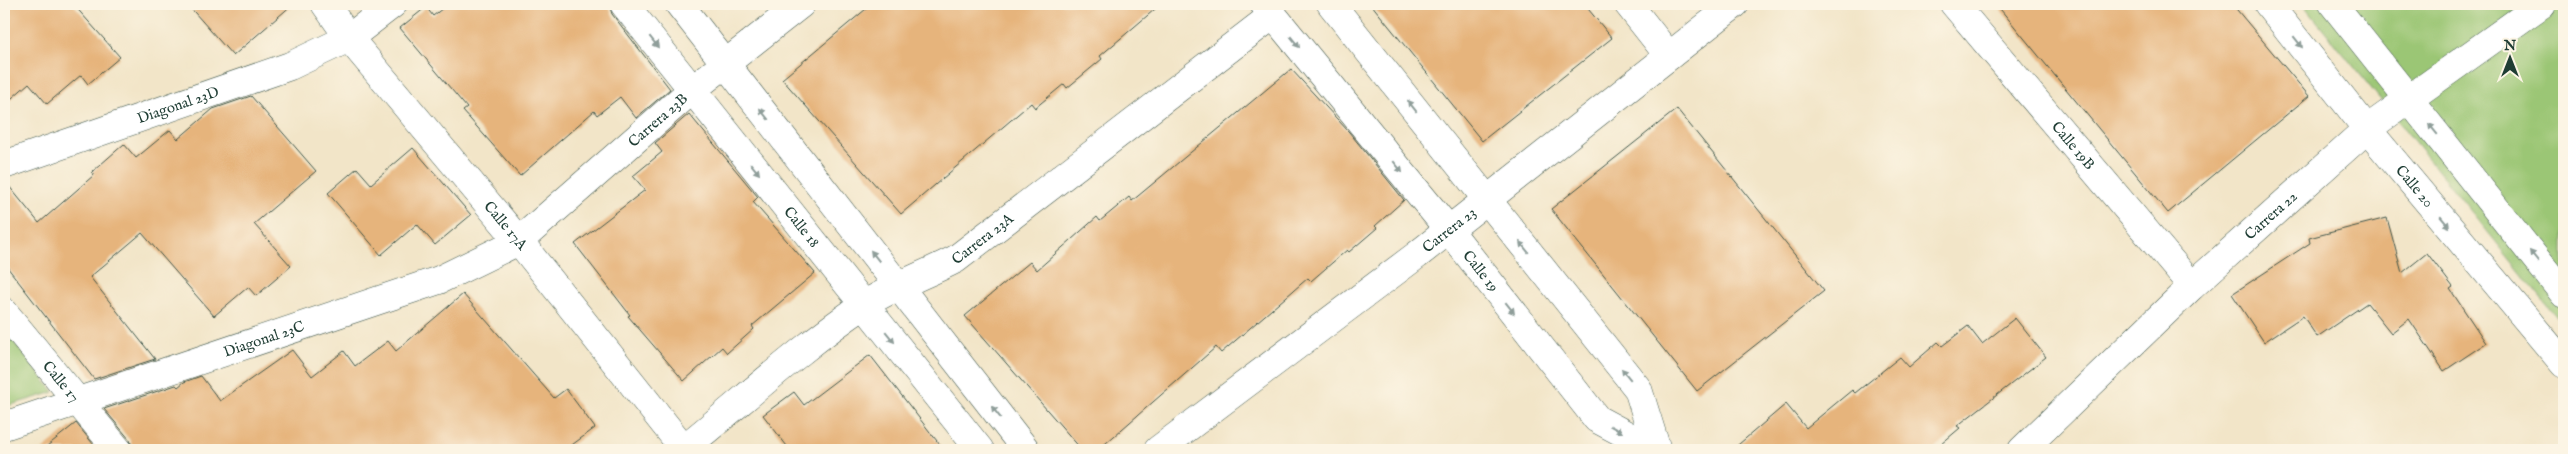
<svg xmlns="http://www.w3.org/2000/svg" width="2568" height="454" viewBox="0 0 2568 454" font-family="'IM FELL English',serif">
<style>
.green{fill:#9bc674;stroke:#5d8254}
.building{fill:#e6b47c}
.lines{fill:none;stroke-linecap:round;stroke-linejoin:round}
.minor-casing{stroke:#3f564a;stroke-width:29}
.minor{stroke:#fff;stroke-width:28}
.oneway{fill:#8f9e9a}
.labels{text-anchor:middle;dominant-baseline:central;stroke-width:4.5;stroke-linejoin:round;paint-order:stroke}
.street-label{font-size:15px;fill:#1f3d34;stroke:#fcf5e5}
</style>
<rect width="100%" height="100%" fill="#fcf5e5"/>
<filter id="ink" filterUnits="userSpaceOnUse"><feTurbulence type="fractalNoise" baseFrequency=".02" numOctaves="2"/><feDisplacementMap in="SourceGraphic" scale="10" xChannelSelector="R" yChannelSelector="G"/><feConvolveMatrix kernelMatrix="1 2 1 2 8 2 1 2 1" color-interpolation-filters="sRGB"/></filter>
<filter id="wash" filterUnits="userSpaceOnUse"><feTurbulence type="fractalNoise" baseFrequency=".0096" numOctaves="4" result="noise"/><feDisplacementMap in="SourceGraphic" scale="20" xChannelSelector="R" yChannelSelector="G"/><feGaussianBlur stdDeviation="1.12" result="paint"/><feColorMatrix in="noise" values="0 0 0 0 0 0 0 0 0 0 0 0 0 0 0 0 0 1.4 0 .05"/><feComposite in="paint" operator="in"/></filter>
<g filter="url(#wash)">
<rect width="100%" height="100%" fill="#f2e5c8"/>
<path class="green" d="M2303 4H2564V326Z
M4 330 54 392 4 407Z"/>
<g id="blocks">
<path class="building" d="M4 4H73L120 57 88 84 81 75 47 104 29 83 4 105Z
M187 4H293L233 56Z
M448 4H609L612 14 670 89 636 118 620 97 597 115 594 111 520 176 463 111 467 108 400 28 426 7 433 16Z
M872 4H1161L1100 56 1102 59 1067 88 1064 84 1035 108 1031 103 901 214 782 79Z
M1371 4H1584L1612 38 1482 141Z
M1996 4H2232L2309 96 2168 213Z
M1291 69 1349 132 1404 200 1375 226 1377 228 1349 252 1347 250 1311 281 1308 278 1221 353 1216 347 1098 450H1082L965 316 1030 262 1037 270 1097 217 1100 221 1129 197 1132 201Z
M251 96 316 171 254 224 291 266 256 296 248 287 214 316 142 233 90 277 155 359 94 379 4 263V180L39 223 94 175 92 172 124 144 136 158 170 130 178 139 213 109Z
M1677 109 1824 291 1697 391 1551 209Z
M689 114 758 197 753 202 815 273 752 326 754 329 727 353 722 347 684 381 628 316 630 315 575 244 645 190 633 176 662 152 655 143Z
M413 148 471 215 435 245 417 224 381 255 328 193 357 168 371 184Z
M2387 218 2402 273 2427 253 2453 287 2450 289 2486 343 2444 371 2409 319 2391 333 2367 303 2317 337 2303 316 2264 342 2232 294 2310 243 2309 238Z
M463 294 554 398 566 389 595 428 565 450H133L130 440 104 409 176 385 178 387 184 382 201 376 220 401 292 350 312 376 344 351 355 366 388 341 396 351Z
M2015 318 2046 357 1957 426 1960 428 1934 450H1732L1786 404 1806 428 1852 390 1855 393 1900 357 1909 367 1938 342 1942 346 1968 326 1982 344Z
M870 355 944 450H790L763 415 794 392 804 405Z
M76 423 98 450H42Z"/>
</g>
</g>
<g filter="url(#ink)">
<use href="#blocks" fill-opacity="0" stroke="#3f564a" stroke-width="1"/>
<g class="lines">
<g class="minor-casing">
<g id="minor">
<path id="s1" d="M325 4 349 38 519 241 685 450"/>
<path id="s2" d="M624 4 980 450"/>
<path d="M679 4 1026 450"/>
<path id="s3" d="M1264 4 1448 229 1597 419 1655 450"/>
<path d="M1331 4 1638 389 1657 450"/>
<path d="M1628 4 1669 56"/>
<path id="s4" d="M1954 4 2192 286"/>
<path id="s5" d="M2268 4 2367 129 2564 364"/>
<path d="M2333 4 2564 294"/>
<path id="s6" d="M4 165 290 66 349 38 393 4"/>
<path id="s7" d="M4 312 118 450"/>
<path id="s8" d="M4 426 439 280 519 241 692 90 801 4"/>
<path id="s9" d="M682 450C742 402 800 348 864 305 893 286 925 275 956 259L1273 15"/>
<path id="s10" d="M1158 450 1417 255 1735 4"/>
<path id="s11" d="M2022 450 2192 286 2367 129 2542 4"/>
</g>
</g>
<use href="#minor" class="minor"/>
</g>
<defs><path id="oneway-solid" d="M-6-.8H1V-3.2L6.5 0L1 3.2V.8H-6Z" transform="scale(1.25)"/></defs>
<g class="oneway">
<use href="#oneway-solid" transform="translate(654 42) rotate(52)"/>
<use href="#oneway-solid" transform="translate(1295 42) rotate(51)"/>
<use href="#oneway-solid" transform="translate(2298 42) rotate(52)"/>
<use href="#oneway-solid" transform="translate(1412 106) rotate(-128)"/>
<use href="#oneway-solid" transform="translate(764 114) rotate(-128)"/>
<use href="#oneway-solid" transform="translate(2433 129) rotate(-129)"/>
<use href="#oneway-solid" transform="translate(1398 167) rotate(51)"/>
<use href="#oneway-solid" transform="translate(755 169) rotate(51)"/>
<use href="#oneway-solid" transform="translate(2445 222) rotate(50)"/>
<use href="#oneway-solid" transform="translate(1524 247) rotate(-129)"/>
<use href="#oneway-solid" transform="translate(875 256) rotate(-128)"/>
<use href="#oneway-solid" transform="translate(2534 256) rotate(-129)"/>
<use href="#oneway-solid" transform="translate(1510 308) rotate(52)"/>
<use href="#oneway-solid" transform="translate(890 337) rotate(51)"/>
<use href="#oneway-solid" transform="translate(1626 374) rotate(-129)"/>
<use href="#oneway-solid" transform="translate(996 412) rotate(-128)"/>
<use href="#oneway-solid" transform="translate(1616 429) rotate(29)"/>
</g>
</g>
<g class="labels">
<g class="street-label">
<text stroke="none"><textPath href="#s6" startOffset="184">Diagonal 23D</textPath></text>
<text stroke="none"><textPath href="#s8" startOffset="732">Carrera 23B</textPath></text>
<text stroke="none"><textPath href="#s4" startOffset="185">Calle 19B</textPath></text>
<text stroke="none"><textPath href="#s5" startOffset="234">Calle 20</textPath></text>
<text stroke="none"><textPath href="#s11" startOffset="342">Carrera 22</textPath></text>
<text stroke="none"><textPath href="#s1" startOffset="286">Calle 17A</textPath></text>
<text stroke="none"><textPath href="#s2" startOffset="285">Calle 18</textPath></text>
<text stroke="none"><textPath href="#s10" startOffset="365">Carrera 23</textPath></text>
<text stroke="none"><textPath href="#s9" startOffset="369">Carrera 23A</textPath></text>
<text stroke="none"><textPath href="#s3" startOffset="344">Calle 19</textPath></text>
<text stroke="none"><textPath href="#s8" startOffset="274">Diagonal 23C</textPath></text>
<text stroke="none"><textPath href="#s7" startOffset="90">Calle 17</textPath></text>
</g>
</g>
<rect width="2568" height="454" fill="none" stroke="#fcf5e5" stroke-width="20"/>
<g transform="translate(2510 58)" stroke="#fcf5e5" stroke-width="4" paint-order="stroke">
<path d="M0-4L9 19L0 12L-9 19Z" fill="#1f3d34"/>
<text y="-8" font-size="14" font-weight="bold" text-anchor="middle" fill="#1f3d34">N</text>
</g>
</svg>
